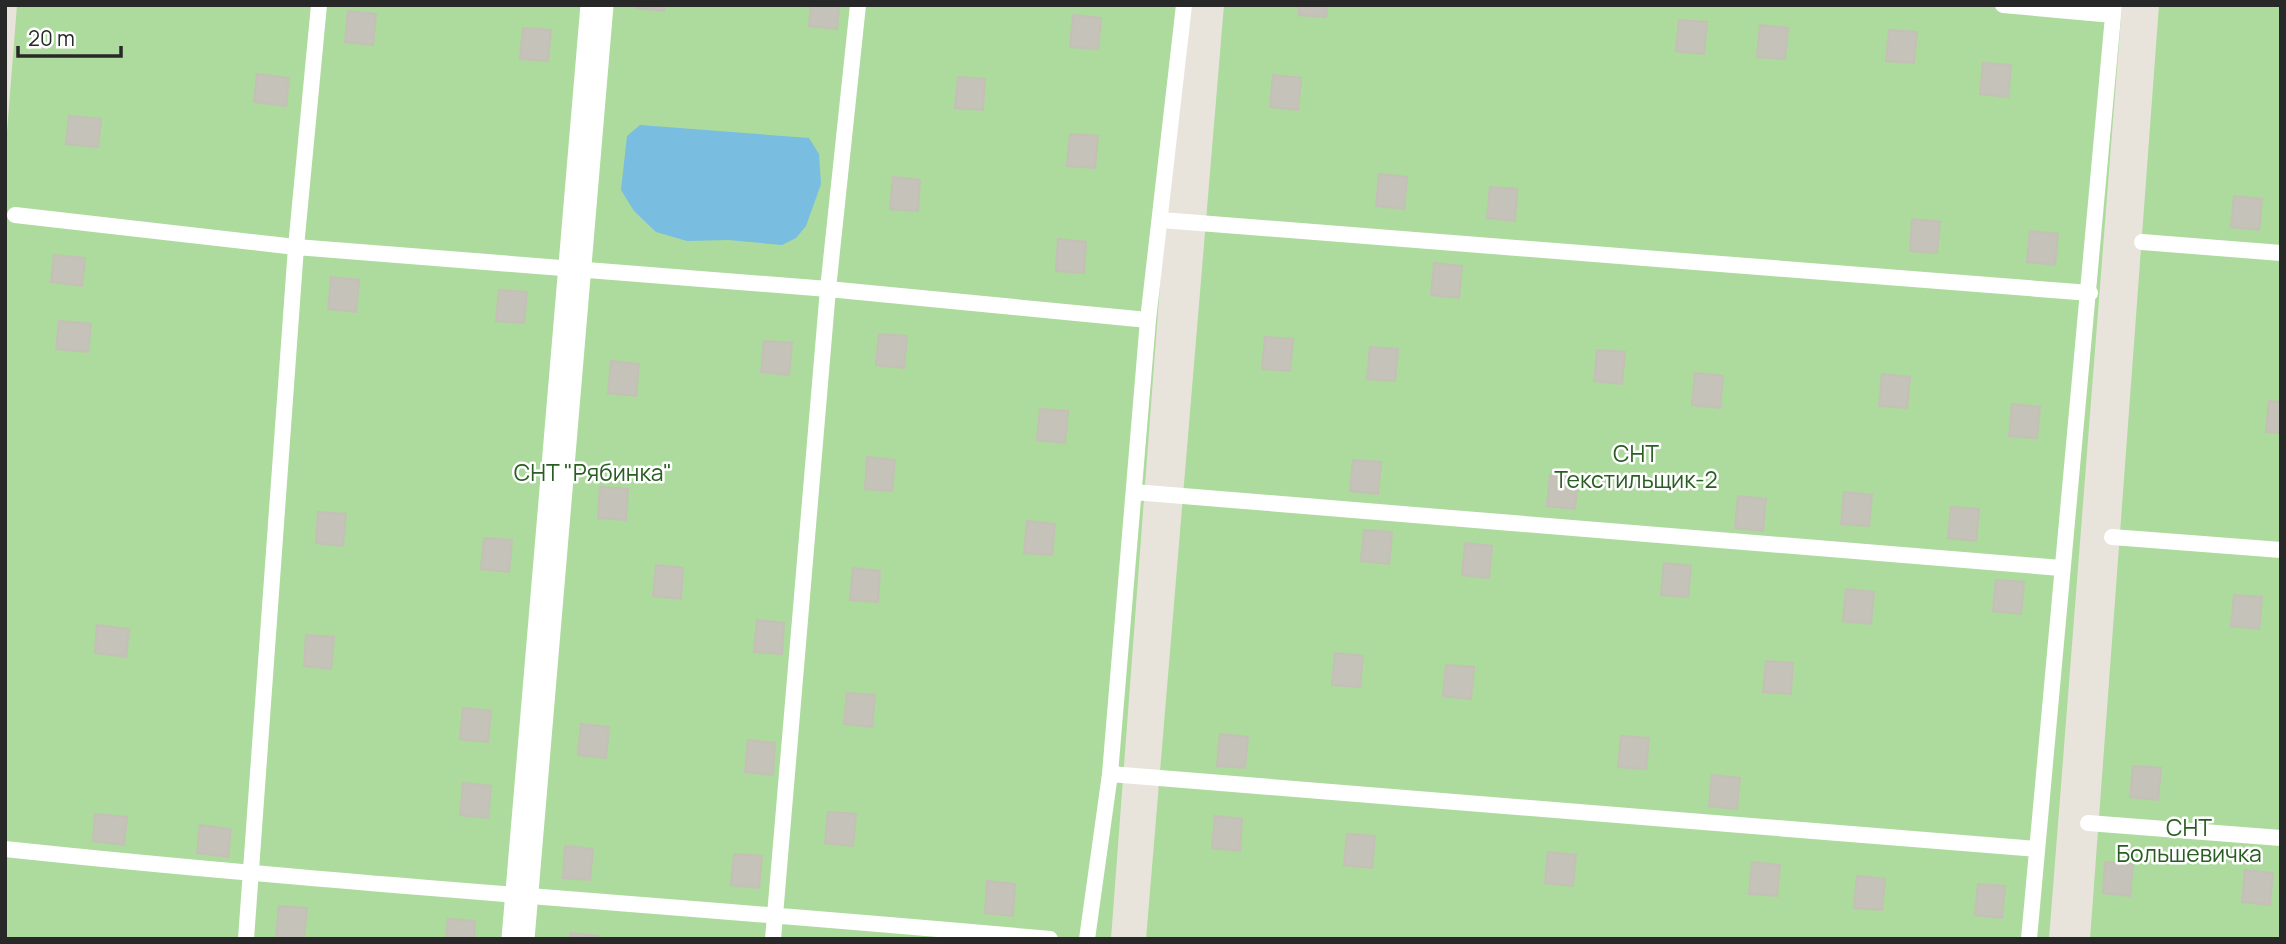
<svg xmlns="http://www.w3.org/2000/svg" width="2286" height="944" viewBox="0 0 2286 944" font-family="Manrope,sans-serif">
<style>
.green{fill:#adda9d}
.water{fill:#79bde1}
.building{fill:#c5c2ba;stroke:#c4c0b5;stroke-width:2}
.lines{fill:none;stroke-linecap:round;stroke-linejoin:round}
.lane{stroke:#fff;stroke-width:16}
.street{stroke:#fff;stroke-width:33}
.labels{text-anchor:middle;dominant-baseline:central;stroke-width:5;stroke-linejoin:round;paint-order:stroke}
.park-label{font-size:23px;fill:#295d21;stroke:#fff}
</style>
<rect width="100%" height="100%" fill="#e9e4db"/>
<path class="green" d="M17 5H1181L1111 939H5V157Z
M1224 5H2122L2049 939H1146Z
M2159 5H2281V939H2090Z"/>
<path class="water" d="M640 125 809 138 819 154 821 184 806 226 796 238 782 245 728 240 687 241 656 232 634 211 621 190 627 136Z"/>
<path class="building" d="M636 5H664V11L636 8Z
M811 5H839L837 29 809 26Z
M1299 5H1328L1326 17 1299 15Z
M348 11 376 14 373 45 345 42Z
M1073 15 1101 18 1098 49 1070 47Z
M1679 20 1707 22 1704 54 1676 51Z
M1760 25 1788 28 1785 59 1757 57Z
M523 28 551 30 548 61 520 59Z
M1889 30 1917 32 1914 63 1886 61Z
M1983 63 2011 65 2008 97 1980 94Z
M257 74 289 78 286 106 254 102Z
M1273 75 1301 78 1298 110 1270 107Z
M958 77 985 79 983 110 955 108Z
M69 116 101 119 98 147 66 144Z
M1070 134 1098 136 1095 168 1067 166Z
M1379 174 1407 177 1404 209 1376 206Z
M893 177 920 180 918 211 890 209Z
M1490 187 1517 189 1515 221 1487 218Z
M2234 196 2262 199 2259 230 2231 227Z
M1912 219 1940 222 1937 253 1910 251Z
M2030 231 2058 234 2055 265 2027 262Z
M1058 239 1086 242 1084 273 1056 271Z
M54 255 85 258 82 286 51 282Z
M1434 263 1462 266 1459 298 1431 295Z
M331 277 359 280 356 312 328 309Z
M499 290 527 292 524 323 496 321Z
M59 321 91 324 88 352 56 349Z
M879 334 907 336 904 368 876 365Z
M1265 337 1293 339 1290 371 1262 369Z
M764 341 792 343 789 375 761 372Z
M1370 347 1398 349 1395 381 1367 379Z
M1597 350 1625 352 1622 384 1594 381Z
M611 361 639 364 636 396 608 393Z
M1695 373 1723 376 1720 408 1692 405Z
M1882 374 1910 377 1907 408 1879 406Z
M2269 401 2281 402V433L2266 432Z
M2012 404 2040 407 2037 438 2009 436Z
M1040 409 1068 411 1065 443 1037 440Z
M867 457 895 460 892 491 865 489Z
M1353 460 1381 462 1378 494 1350 491Z
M1550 475 1578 477 1575 509 1547 506Z
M600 487 628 489 626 520 598 518Z
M1844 492 1872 495 1869 526 1841 524Z
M1738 496 1766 499 1763 531 1735 528Z
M1951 507 1979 509 1976 541 1948 538Z
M318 512 346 514 343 546 316 543Z
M1027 521 1055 524 1052 555 1024 553Z
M1364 530 1392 532 1389 564 1361 561Z
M484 538 512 540 509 572 481 569Z
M1465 543 1492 546 1489 578 1462 575Z
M1664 563 1691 566 1688 597 1661 595Z
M656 565 683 568 681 599 653 596Z
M853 568 880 571 878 602 850 600Z
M1996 580 2024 582 2021 614 1993 611Z
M1846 589 1874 592 1871 624 1843 621Z
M2234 595 2262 597 2259 629 2231 626Z
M757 620 784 623 782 654 754 652Z
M97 625 129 629 126 657 95 653Z
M306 635 334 637 331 669 304 666Z
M1335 653 1363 656 1360 687 1332 685Z
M1766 661 1793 663 1791 694 1763 692Z
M1446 665 1474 667 1471 699 1443 696Z
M847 693 875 695 872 727 844 724Z
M463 708 491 711 488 742 460 739Z
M581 724 609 727 606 758 578 755Z
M1220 734 1248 737 1245 768 1217 766Z
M1621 736 1649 738 1646 769 1618 767Z
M748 740 775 743 773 775 745 772Z
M2133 766 2161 768 2158 800 2130 797Z
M1712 775 1740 778 1737 809 1709 806Z
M463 783 491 786 488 818 460 815Z
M828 812 856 814 853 846 825 843Z
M95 814 127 817 124 845 93 841Z
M1215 816 1242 819 1240 851 1212 848Z
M200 825 231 829 228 857 197 853Z
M1347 834 1375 836 1372 868 1344 865Z
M565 846 593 849 590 880 563 878Z
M1548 852 1576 855 1573 886 1545 883Z
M734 854 762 856 759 888 731 885Z
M1752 862 1780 865 1777 896 1749 894Z
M2105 862 2133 864 2130 896 2103 893Z
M2245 870 2273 873 2270 905 2242 902Z
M1857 876 1885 879 1882 910 1854 908Z
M987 881 1015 884 1013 916 985 913Z
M1978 884 2005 886 2002 918 1975 915Z
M279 906 307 908 304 939 276 938Z
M448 919 475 921 474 939H446Z
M571 933 599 936 598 939H571Z"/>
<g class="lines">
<path class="lane" d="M2003 5 2113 15
M15 215 296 247 828 289 1148 320
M1161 220 2090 293
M2142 242 2281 253
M1134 492 2061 568
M2112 537 2281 550
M1110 774 2036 849
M2088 823 2281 838
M5 849C353 886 702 907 1050 939
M246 939 296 247 319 5
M773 939 828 289 858 5
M1087 939 1110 774 1148 320 1184 5
M2029 939 2114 5"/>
<path class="street" d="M518 939 597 5"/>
</g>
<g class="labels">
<g class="park-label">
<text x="1636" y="453">СНТ<tspan x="1636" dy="26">Текстильщик-2</tspan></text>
<text x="593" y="472">СНТ "Рябинка"</text>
<text x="2189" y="827">СНТ<tspan x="2189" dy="26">Большевичка</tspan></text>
</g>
</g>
<rect width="2286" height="944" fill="none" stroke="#282828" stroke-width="14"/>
<path d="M18 46v10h103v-10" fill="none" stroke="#282828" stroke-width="3.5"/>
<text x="28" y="46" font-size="21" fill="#282828" stroke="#ffffff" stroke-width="5" paint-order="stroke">20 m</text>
</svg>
